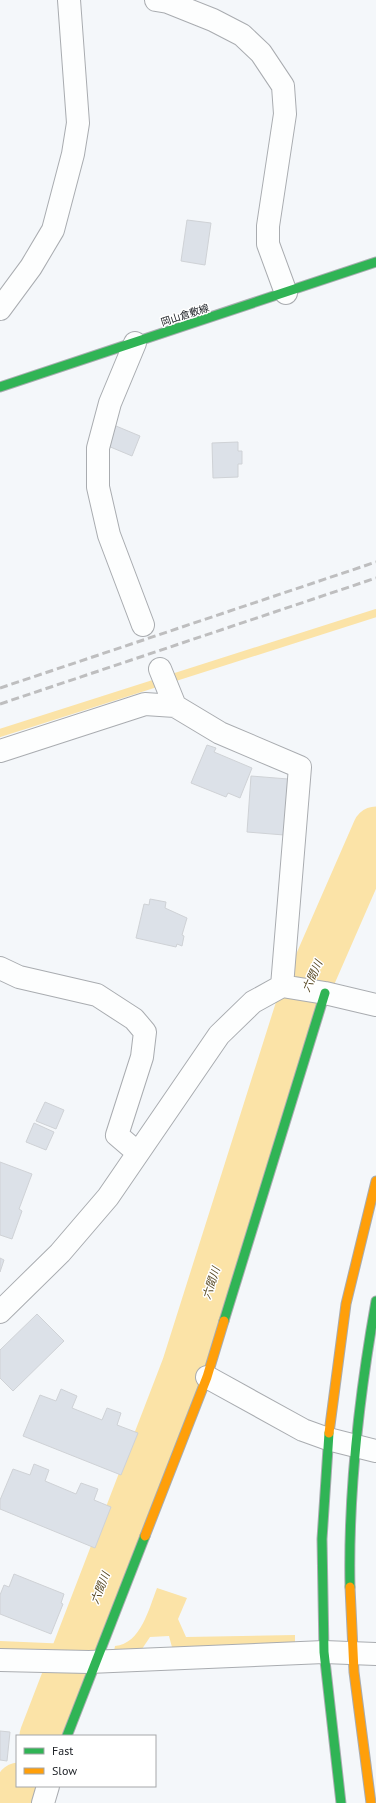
<svg xmlns="http://www.w3.org/2000/svg" width="376" height="1803" viewBox="0 0 376 1803" font-family="'PT Sans','Noto Sans JP',sans-serif">
<style>
.water{fill:#fbe3a7}
.lines{fill:none;stroke-linecap:round;stroke-linejoin:round}
.stream{stroke:#fbe3a7;stroke-width:8}
.river{stroke:#fbe3a7;stroke-width:47}
.building{fill:#dce1e8;stroke:#cfd2d6}
.street-casing{stroke:#a9acb0;stroke-width:24}
.fast-casing{stroke:#a9acb0;stroke-width:11}
.slow-casing{stroke:#a9acb0;stroke-width:11}
.street{stroke:#fdfefe;stroke-width:22}
.fast{stroke:#30b455;stroke-width:9}
.slow{stroke:#ff9f0a;stroke-width:9}
.rail{stroke:#bebebf;stroke-width:3;stroke-dasharray:8 4;stroke-linecap:butt}
.labels{text-anchor:middle;dominant-baseline:central;stroke-width:3;stroke-linejoin:round;paint-order:stroke}
.street-label{font-size:10px;fill:#202429;stroke:#fff}
.water-label{font-size:11px;font-style:italic;fill:#584924;stroke:#fff}
</style>
<rect width="100%" height="100%" fill="#f4f7fa"/>
<path class="water" d="M157 1588 187 1598 178 1619 186 1637 295 1635V1647L173 1651 169 1636 150 1637 138 1655 113 1656 115 1646C141 1644 149 1608 157 1588Z"/>
<g class="lines">
<path class="stream" d="M0 733 376 613
M0 1645 93 1649"/>
<path class="river" d="M43 1736 185 1367 300 1004 376 830
M9 1803 19 1786"/>
</g>
<path class="building" d="M187 220 211 223 205 265 181 261Z
M116 426 140 436 132 456 108 446Z
M238 442V451H242V464H238V477L213 478 212 443Z
M207 745 216 748 214 752 252 768 240 798 228 793 226 797 191 783Z
M251 776 288 779 284 835 247 832Z
M150 899 166 902 165 908 187 918 182 935 184 936 182 946 177 944 176 947 136 938 144 904 149 905Z
M45 1102 64 1110 56 1129 36 1121Z
M34 1123 54 1132 46 1150 26 1142Z
M0 1162 32 1174 19 1209 22 1211 12 1239 0 1235Z
M0 1258 4 1260 0 1272Z
M37 1314 64 1341 13 1391 0 1378V1350Z
M61 1389 77 1396 72 1408 102 1420 107 1408 121 1413 117 1425 138 1433 121 1475 23 1436 40 1395 56 1401Z
M34 1464 49 1470 45 1481 76 1494 81 1483 98 1489 94 1500 111 1507 95 1548 0 1509V1500L13 1469 30 1475Z
M14 1574 64 1594 61 1603 63 1604 51 1634 0 1614V1595L4 1585 9 1587Z
M0 1731 10 1732 7 1761 0 1760Z"/>
<g class="lines">
<g class="street-casing">
<path id="street" d="M156 0 168 2 213 20 242 35 261 53 283 86 285 114 268 226V244L286 293
M0 309 31 267 53 230 73 154 78 123 69 0
M135 343 110 403 98 448V487L109 535 143 625
M160 669 175 706 220 733 300 767 282 986
M0 751 145 704 175 706
M0 968 19 977 97 995 134 1019 145 1032 142 1057 117 1135 138 1153
M0 1312 60 1253 108 1197 219 1035 253 1002 282 986 325 993 376 1005
M207 1377 303 1430 328 1439 376 1451
M0 1660 89 1662 324 1652 376 1654
M43 1803 48 1786"/>
</g>
<g class="fast-casing">
<path id="fast" d="M0 387 376 262
M224 1321 325 993
M329 1433 322 1539 324 1652 341 1803
M350 1587C348 1491 359 1396 376 1301
M67 1736 145 1536"/>
</g>
<g class="slow-casing">
<path id="slow" d="M329 1433 346 1304 376 1181
M145 1536 207 1377 224 1321
M350 1587 354 1672 371 1803"/>
</g>
<use href="#street" class="street"/>
<use href="#fast" class="fast"/>
<use href="#slow" class="slow"/>
<path class="rail" d="M0 688 376 562
M0 704 376 578"/>
</g>
<g class="labels">
<g class="street-label">
<text transform="translate(185 315) rotate(-18)">岡山倉敷線</text>
</g>
<g class="water-label">
<text transform="translate(312 976) rotate(-66)">六間川</text>
<text transform="translate(211 1283) rotate(-72)">六間川</text>
<text transform="translate(100 1588) rotate(-69)">六間川</text>
</g>
</g>
<rect x="16" y="1735" width="140" height="52" fill="#ffffff" stroke="#a6a7a9"/>
<rect x="24" y="1748" width="20" height="6" fill="#30b455" stroke="#a6a7a9"/>
<text x="52" y="1755" font-size="12" fill="#202429">Fast</text>
<rect x="24" y="1768" width="20" height="6" fill="#ff9f0a" stroke="#a6a7a9"/>
<text x="52" y="1775" font-size="12" fill="#202429">Slow</text>
</svg>
